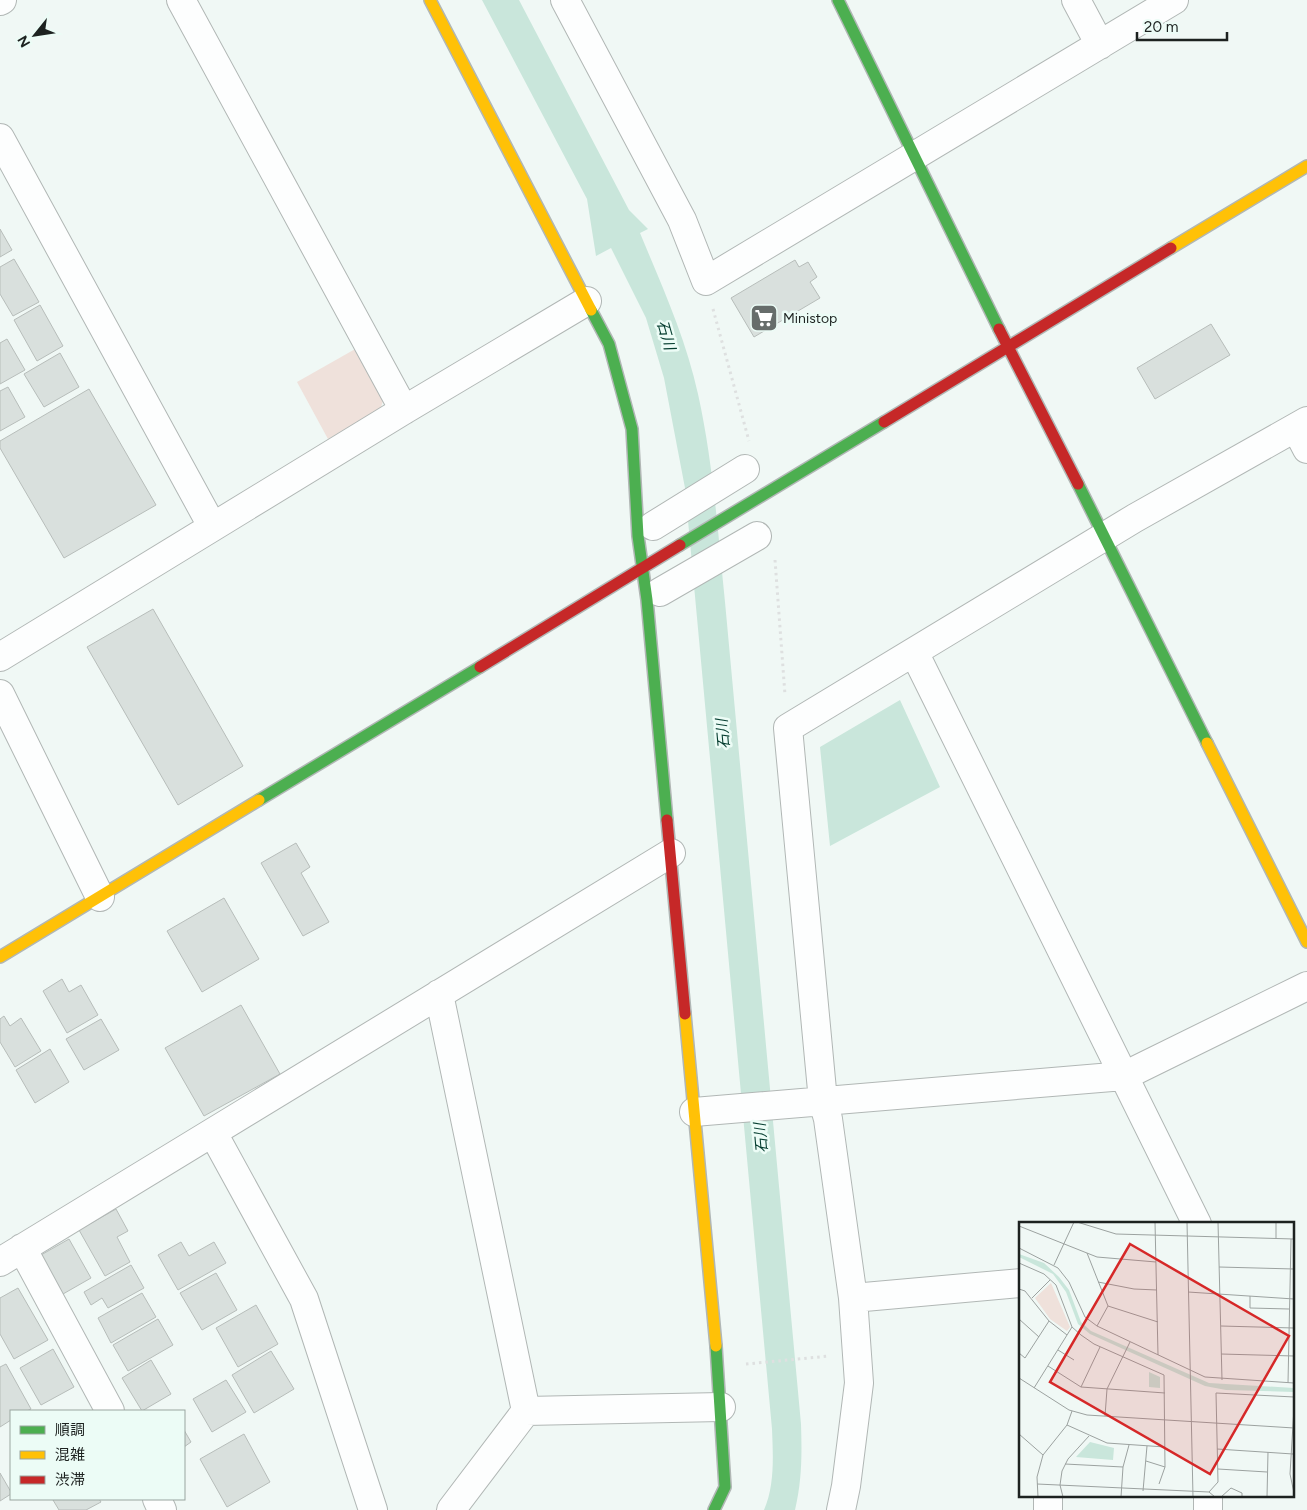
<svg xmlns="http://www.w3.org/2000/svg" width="1307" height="1510" viewBox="0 0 1307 1510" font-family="Figtree,'Noto Sans JP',sans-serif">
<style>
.green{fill:#efe1db}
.water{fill:#c9e6db}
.building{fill:#d9e0dd;stroke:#b7bdba}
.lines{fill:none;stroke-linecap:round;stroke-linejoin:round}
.street-casing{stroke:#b1b7b5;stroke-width:30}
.fast-casing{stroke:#b1b7b5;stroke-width:14}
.slow-casing{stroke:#b1b7b5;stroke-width:14}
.jam-casing{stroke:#b1b7b5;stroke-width:14}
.path{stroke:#dee0e0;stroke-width:3;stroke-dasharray:2.5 4;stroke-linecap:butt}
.street{stroke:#fdfefe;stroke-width:28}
.fast{stroke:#4caf50;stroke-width:11}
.slow{stroke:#ffc107;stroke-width:11}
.jam{stroke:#c62828;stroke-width:11}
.labels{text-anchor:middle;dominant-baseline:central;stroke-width:5;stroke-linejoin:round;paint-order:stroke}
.poi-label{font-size:14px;fill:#1d2220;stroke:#ecfcf6;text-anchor:start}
.water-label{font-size:15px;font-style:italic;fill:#043d2f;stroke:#ecfcf6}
.inset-road{fill:none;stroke:#9ca2a0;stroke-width:1}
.view{fill:#d62828;fill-opacity:0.15;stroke:#d62828;stroke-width:2.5}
.inset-edge{fill:none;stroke:#1d2220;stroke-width:2.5}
</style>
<rect width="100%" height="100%" fill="#f0f8f5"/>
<path class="green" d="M357 348 384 398 380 410 328 439 297 382Z"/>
<path class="water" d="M482 0H519L629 210 648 229 640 233C662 286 686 339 698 394 713 462 718 533 725 602L801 1424C802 1454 802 1481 795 1510H764C775 1485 773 1455 772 1429L685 488 664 378 646 318 611 248 596 256 587 199Z
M900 700 940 787 830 846 820 747Z"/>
<path class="building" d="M0 229 12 250 0 257Z
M14 259 39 302 13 316 0 294V267Z
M795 260 799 267 808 262 817 277 810 282 820 298 754 337 731 298Z
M40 305 63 346 37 361 14 320Z
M1211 324 1230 355 1155 399 1137 368Z
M7 339 25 370 0 384V343Z
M60 353 79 387 44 407 24 374Z
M8 387 25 417 0 431V391Z
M89 389 156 505 64 558 0 448V441Z
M153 609 243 766 178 805 87 647Z
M296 843 310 867 301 873 329 922 303 936 261 863Z
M224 898 259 959 202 992 167 931Z
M62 979 69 992 81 985 98 1015 67 1033 43 991Z
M241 1005 280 1074 204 1116 165 1048Z
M4 1016 10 1026 21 1018 41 1051 15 1067 0 1042V1019Z
M101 1019 119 1050 84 1070 66 1039Z
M50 1049 69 1082 35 1103 16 1070Z
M116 1209 128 1231 117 1237 130 1262 105 1276 79 1230Z
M69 1239 91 1278 63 1294 41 1255Z
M181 1242 189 1256 214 1242 226 1263 178 1290 158 1255Z
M131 1265 144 1288 108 1308 102 1298 91 1305 84 1292Z
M216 1273 237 1310 202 1330 180 1293Z
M18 1288 48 1340 14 1359 0 1334V1298Z
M142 1293 156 1317 111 1343 98 1318Z
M256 1305 278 1344 238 1367 216 1328Z
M158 1319 173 1345 128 1371 113 1345Z
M53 1349 74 1387 41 1405 20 1368Z
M271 1351 294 1389 254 1413 232 1375Z
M151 1360 171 1394 142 1411 122 1378Z
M6 1364 31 1409 27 1411H11V1420L0 1427V1367Z
M226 1380 246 1412 212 1432 193 1399Z
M184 1430 191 1442 184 1447Z
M244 1434 270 1482 227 1507 200 1459Z
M0 1473 11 1492V1494L0 1501Z
M56 1499H99L101 1502 86 1510H59L53 1500Z"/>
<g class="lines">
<g class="street-casing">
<path id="street" d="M181 0 404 410
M565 0 682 220 706 281 1174 0
M1076 0 1100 45
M0 1 2 0
M0 138 212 526
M1296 428 1307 449
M653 526 745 469
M660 592 757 536
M914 652 1197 1224
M0 657 404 410 587 301
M0 694 100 897
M439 994 526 1411
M694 1112 1124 1076 1307 986
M213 1133 304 1299 373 1510
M22 1248 110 1411
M0 1262 671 853
M853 1298 1021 1283
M157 1499 162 1510
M451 1510 526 1411 721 1407
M841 1510 846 1486 859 1383 853 1298 828 1119 823 1101 788 728 1135 518 1307 421
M1048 1510V1496
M1208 1510V1496"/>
</g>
<g class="fast-casing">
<path id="fast" d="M838 0 999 329
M591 310 609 344 632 429 638 536 647 600 667 820
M1078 484 1207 743
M680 545 884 422
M259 800 480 667
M714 1510 725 1487 716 1346"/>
</g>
<g class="slow-casing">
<path id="slow" d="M430 0 591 310
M1171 248 1307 166
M1207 743 1307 942
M0 957 259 800
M685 1014 716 1346"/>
</g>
<g class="jam-casing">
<path id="jam" d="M999 329 1078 484
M884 422 1171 248
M480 667 680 545
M667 820 685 1014"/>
</g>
<path class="path" d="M713 309 749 441
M775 560 785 695
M746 1364 830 1356"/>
<use href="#street" class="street"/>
<use href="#fast" class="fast"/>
<use href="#slow" class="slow"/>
<use href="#jam" class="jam"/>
</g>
<defs>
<g id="supermarket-square" transform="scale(1.4375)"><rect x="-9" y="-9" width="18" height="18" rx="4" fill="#676d6b" stroke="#ecfcf6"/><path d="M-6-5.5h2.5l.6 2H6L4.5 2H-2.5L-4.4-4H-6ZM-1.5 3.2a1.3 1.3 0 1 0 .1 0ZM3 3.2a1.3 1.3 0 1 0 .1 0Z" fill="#fff"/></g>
</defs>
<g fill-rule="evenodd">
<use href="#supermarket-square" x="764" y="318"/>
</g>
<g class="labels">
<g class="poi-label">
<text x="783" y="318">Ministop</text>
</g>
<g class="water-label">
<text transform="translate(666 335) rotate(74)">石川</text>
<text transform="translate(723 734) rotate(-95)">石川</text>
<text transform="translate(761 1138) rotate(-95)">石川</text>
</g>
</g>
<g transform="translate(1019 1222)">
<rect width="275" height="275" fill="#f0f8f5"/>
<path d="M32 61 51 105 48 109 31 97 16 76Z" fill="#efe1db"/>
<path d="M0 32 25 41 40 55 50 68 62 100 72 109 190 161 275 166V170L207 168 186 164 71 112 59 102 47 70 34 52 0 35ZM130 150 141 155V166L130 165ZM71 220 95 226 94 238 57 235Z" fill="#c9e6db"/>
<path class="inset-road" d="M58 0 97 12 275 17M136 0 139 133M168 0 174 275M199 0 203 158M0 4 78 35 137 40M257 16V0M0 26 39 46 50 60 66 95 78 104 186 155 275 161M68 31 89 84 78 104M0 41 25 52 37 63 53 105 62 113 75 122 145 153 146 245 140 262M35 43 55 0M200 45 275 47M79 60 115 67 138 68M0 67 6 69 30 99 48 113M169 70 275 77M231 74V86L270 87M13 76 31 58M89 84 139 100M0 97 20 115M202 104 275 106M39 128 55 138M0 131 6 136 30 99M202 132 275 134M29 144 62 165 146 171M0 156 50 188 68 193 275 206M269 161 272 17M62 165 81 125M15 166 53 105M275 186 271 252 275 271M86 194 88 167 111 120M48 203 88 221 146 225M0 212 24 233M198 227 274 232M127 239 146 245M46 242 104 245M199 247 248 250M18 262 190 270 196 275M124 269 128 224M190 270 199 260 197 171 275 175M19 275 18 255 24 233 48 203 53 189M44 275 41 263 43 249 49 237 70 214M102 275 104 245 110 223M202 275 212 266 223 271V275M248 275 249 230"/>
<path class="view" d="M111 22 270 114 191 252 31 160Z"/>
<rect width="275" height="275" class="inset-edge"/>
</g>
<rect x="10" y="1410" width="175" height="90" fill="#ecfcf6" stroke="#99a5a0"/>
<rect x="20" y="1426" width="25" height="8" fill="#4caf50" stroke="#99a5a0"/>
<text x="55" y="1435" font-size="15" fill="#1d2220">順調</text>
<rect x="20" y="1451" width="25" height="8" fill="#ffc107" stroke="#99a5a0"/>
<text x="55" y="1460" font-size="15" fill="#1d2220">混雑</text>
<rect x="20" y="1476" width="25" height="8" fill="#c62828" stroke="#99a5a0"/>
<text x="55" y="1485" font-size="15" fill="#1d2220">渋滞</text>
<g transform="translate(35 35) rotate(240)" stroke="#ecfcf6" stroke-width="4" paint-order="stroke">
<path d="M0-4L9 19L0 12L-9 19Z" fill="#1d2220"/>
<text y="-8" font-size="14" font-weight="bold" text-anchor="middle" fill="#1d2220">N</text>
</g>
<path d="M1137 32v8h90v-8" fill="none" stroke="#1d2220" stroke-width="2.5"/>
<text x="1144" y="32" font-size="15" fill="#1d2220" stroke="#ecfcf6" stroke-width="4" paint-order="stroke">20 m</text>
</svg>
